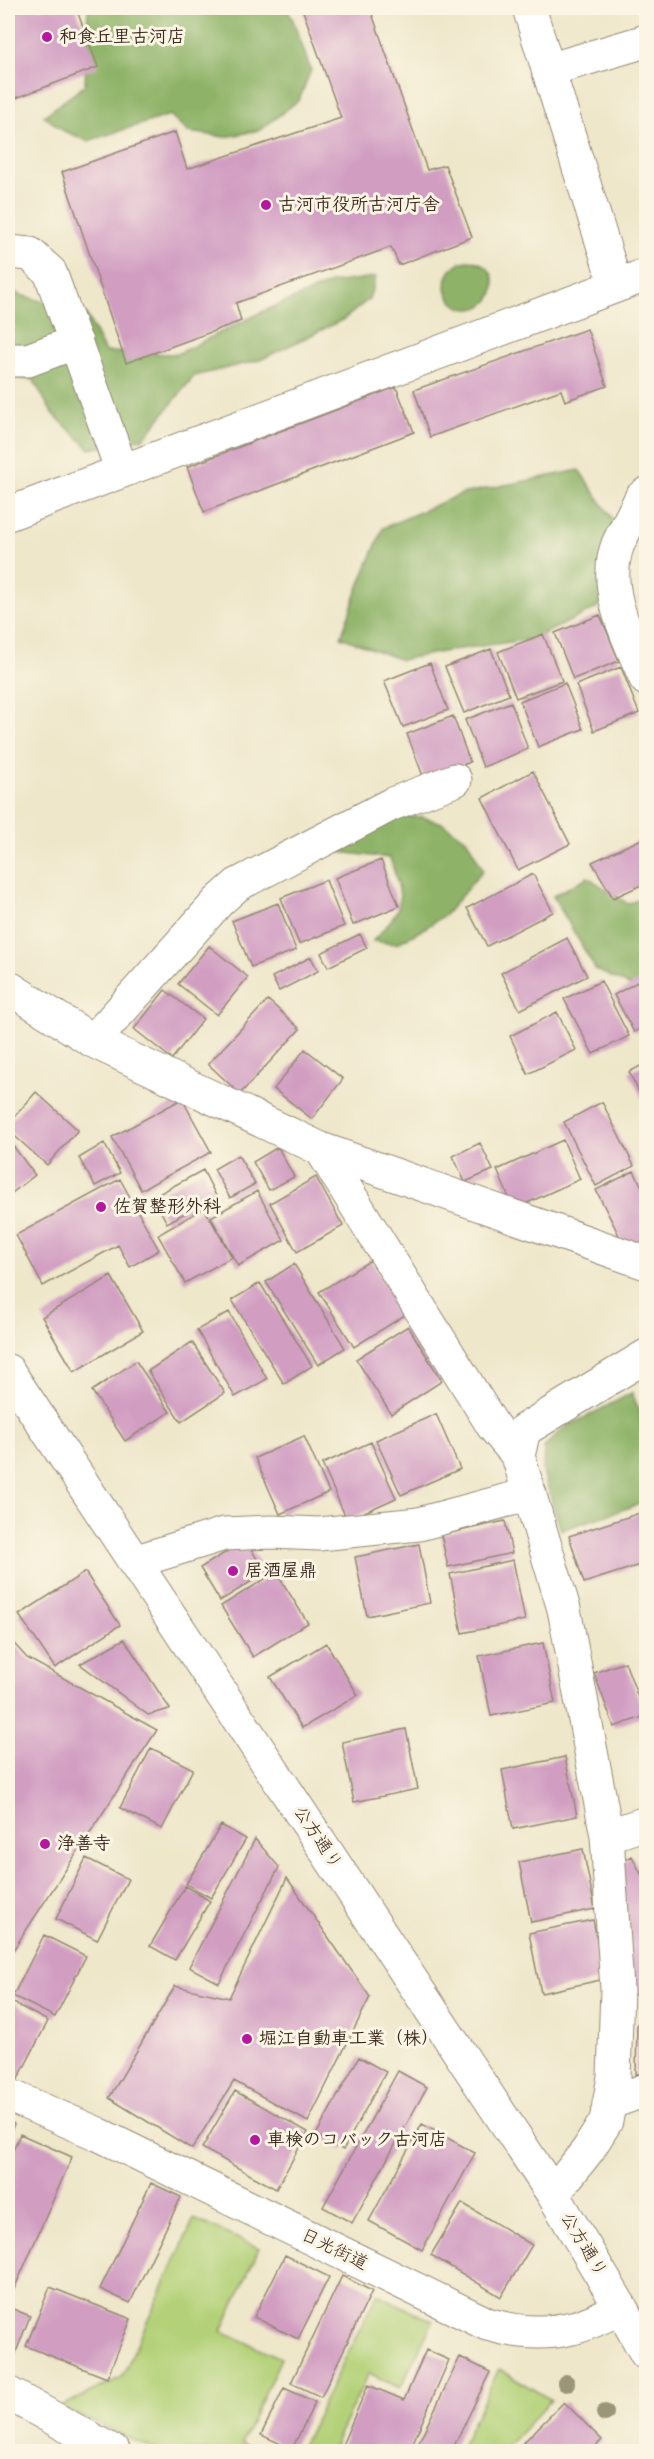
<svg xmlns="http://www.w3.org/2000/svg" width="654" height="2459" viewBox="0 0 654 2459" font-family="Kalam,'Klee One',sans-serif">
<style>
.green{fill:#b3d178;stroke:#777e4b;stroke-width:1.5}
.forest{fill:#8eb368;stroke:#646e43;stroke-width:1.5}
.building{fill:#d19ec2}
.lines{fill:none;stroke-linecap:round;stroke-linejoin:round}
.minor-casing{stroke:#948874;stroke-width:35}
.major-casing{stroke:#948874;stroke-width:35}
.minor{stroke:#fff;stroke-width:33}
.major{stroke:#fff;stroke-width:33}
.tree{fill:#9c9678}
.poi-dot{fill:#b5179e;stroke:#fcf5e5;stroke-width:2}
.labels{text-anchor:middle;dominant-baseline:central;stroke-width:6;stroke-linejoin:round;paint-order:stroke}
.poi-label{font-size:18px;font-weight:bold;fill:#3b2a1e;stroke:#fcf5e5;text-anchor:start}
.street-label{font-size:18px;fill:#3b2a1e;stroke:#fcf5e5}
</style>
<rect width="100%" height="100%" fill="#fcf5e5"/>
<filter id="ink" filterUnits="userSpaceOnUse"><feTurbulence type="fractalNoise" baseFrequency=".0167" numOctaves="2"/><feDisplacementMap in="SourceGraphic" scale="12" xChannelSelector="R" yChannelSelector="G"/><feConvolveMatrix kernelMatrix="1 2 1 2 8 2 1 2 1" color-interpolation-filters="sRGB"/></filter>
<filter id="wash" filterUnits="userSpaceOnUse"><feTurbulence type="fractalNoise" baseFrequency=".008" numOctaves="4" result="noise"/><feDisplacementMap in="SourceGraphic" scale="24" xChannelSelector="R" yChannelSelector="G"/><feGaussianBlur stdDeviation="1.35" result="paint"/><feColorMatrix in="noise" values="0 0 0 0 0 0 0 0 0 0 0 0 0 0 0 0 0 1.4 0 .05"/><feComposite in="paint" operator="in"/></filter>
<g filter="url(#wash)">
<rect width="100%" height="100%" fill="#eee7ca"/>
<path class="green" d="M194 2219 259 2248 222 2331 281 2358 242 2443 259 2451H158L60 2407 122 2377Z
M377 2294 433 2321 400 2388 369 2373 331 2451H302L300 2450Z
M499 2369 551 2400 503 2451H459Z"/>
<path class="forest" d="M88 8H287C298 27 302 49 311 70L299 100 260 130 225 137 188 132 170 115 88 141 64 131 44 116 85 85Z
M446 285a24 24 0 1 1 48 0a24 24 0 1 1-48 0Z
M376 277 369 299 344 319 260 360 194 376 144 438 90 449 52 413 33 379 8 378V285L17 294 86 314 105 352 177 354 264 311 331 283Z
M579 470 614 521 626 574 595 609 533 639 452 650 401 660 341 637 359 586 383 528 461 494Z
M396 817H422L442 823 467 840 483 870 446 914 422 930 396 944 373 941C406 904 405 906 390 858L330 851Z
M588 877 628 904 646 896V993L596 970 553 896Z
M632 1393 646 1427V1502L561 1530 543 1472 544 1447 562 1429Z"/>
<g id="blocks">
<path class="building" d="M8 8H76L98 67 8 101Z
M116 8H135L118 14Z
M302 8H370L427 170 445 165 472 237 399 265 391 247 236 303 241 321 126 363 62 172 175 132 187 169 341 118Z
M587 329 607 386 565 401 561 390 430 437 414 390Z
M396 387 414 432 204 512 187 467Z
M646 594V611L640 597Z
M600 615 619 661 573 679 555 633Z
M543 634 562 681 516 698 498 652Z
M491 649 509 695 464 713 445 667Z
M430 663 448 710 403 727 384 681Z
M621 667 639 713 594 731 576 685Z
M565 683 583 729 538 747 520 701Z
M511 702 528 749 483 767 465 720Z
M453 716 470 762 425 781 407 734Z
M533 771 570 844 518 870 482 798Z
M646 837V883L613 898 592 862Z
M381 860 399 906 353 925 335 878Z
M533 874 553 912 487 946 467 908Z
M326 880 344 926 299 944 281 898Z
M278 903 296 950 251 967 232 921Z
M360 934 367 948 328 967 321 953Z
M567 938 587 976 520 1010 501 973Z
M209 946 248 977 217 1015 178 984Z
M311 957 318 971 279 991 272 977Z
M646 977V1026L634 1032 614 995Z
M601 981 629 1036 593 1054 564 999Z
M165 990 203 1019 172 1059 134 1029Z
M268 1000 300 1029 240 1094 208 1064Z
M557 1012 576 1050 528 1074 510 1036Z
M305 1049 343 1079 312 1119 274 1089Z
M646 1063V1106L629 1072Z
M36 1092 78 1130 47 1165 8 1130V1124Z
M182 1099 211 1152 141 1190 112 1137Z
M602 1102 634 1166 596 1186 564 1122Z
M8 1139 35 1175 8 1196Z
M563 1140 580 1179 514 1209 497 1170Z
M104 1143 120 1173 95 1186 79 1158Z
M480 1143 493 1170 465 1182 453 1156Z
M278 1147 294 1177 269 1190 253 1162Z
M238 1155 255 1184 230 1198 214 1169Z
M203 1170 216 1196 167 1223 153 1197Z
M634 1171 646 1195V1244L628 1253 596 1190Z
M316 1177 343 1226 297 1252 270 1203Z
M120 1179 159 1250 130 1267 118 1245 43 1286 16 1235Z
M257 1191 284 1240 238 1266 211 1217Z
M204 1208 232 1257 185 1283 158 1235Z
M371 1260 405 1315 354 1347 319 1292Z
M294 1264 345 1348 318 1365 266 1282Z
M111 1276 143 1331 74 1372 42 1317Z
M260 1283 312 1366 284 1384 232 1300Z
M229 1312 267 1379 235 1397 197 1330Z
M408 1326 442 1381 391 1414 356 1359Z
M192 1342 225 1393 181 1422 148 1371Z
M136 1361 170 1412 125 1441 92 1391Z
M436 1414 460 1469 401 1495 376 1440Z
M304 1436 329 1492 280 1514 255 1458Z
M371 1442 396 1498 347 1520 322 1464Z
M646 1511V1563L584 1583 569 1536Z
M505 1521 512 1553 448 1567 441 1535Z
M246 1540 265 1573 220 1601 200 1568Z
M419 1544 430 1603 367 1616 355 1557Z
M513 1560 525 1620 462 1633 450 1574Z
M85 1572 120 1625 55 1668 19 1615Z
M276 1572 308 1623 253 1657 221 1606Z
M8 1637 27 1658 157 1730 8 1958Z
M124 1639 170 1709 148 1715 80 1664Z
M326 1643 358 1695 302 1728 270 1677Z
M543 1643 555 1703 491 1716 479 1656Z
M625 1662 645 1716 614 1727 594 1673Z
M406 1729 418 1789 354 1802 342 1742Z
M151 1748 193 1769 162 1829 120 1808Z
M565 1757 577 1816 513 1829 502 1770Z
M221 1825 246 1839 211 1898 186 1884Z
M255 1839 279 1867 219 1983 189 1967Z
M583 1849 595 1909 531 1922 519 1862Z
M632 1856 646 1884V1989L630 1997 617 1865Z
M86 1858 128 1879 97 1940 56 1919Z
M287 1878 370 1997 308 2122 234 2081 192 2149 109 2098 175 1986 229 1998Z
M185 1886 210 1901 175 1960 150 1946Z
M593 1920 605 1979 541 1993 529 1933Z
M44 1935 86 1956 55 2017 13 1996Z
M8 2000 48 2021 17 2081 8 2076Z
M646 2019V2070L636 2075 637 2024Z
M359 2057 386 2072 343 2150 316 2135Z
M398 2071 427 2087 352 2223 323 2207Z
M235 2091 308 2132 276 2189 202 2148Z
M8 2121 14 2124 8 2139Z
M422 2124 475 2153 422 2250 369 2221Z
M20 2134 72 2157 8 2303V2162Z
M151 2183 181 2197 130 2303 100 2289Z
M462 2203 532 2245 501 2297 431 2255Z
M285 2255 329 2277 298 2339 254 2317Z
M342 2276 372 2291 321 2397 291 2383Z
M50 2287 131 2319 107 2378 26 2346Z
M8 2307 30 2316 8 2373Z
M426 2350 449 2360 409 2452H339L368 2385 404 2400Z
M460 2357 490 2372 451 2452H414Z
M284 2388 315 2402 292 2449 261 2435Z
M564 2402 602 2440 590 2452H514Z"/>
</g>
</g>
<g filter="url(#ink)">
<use href="#blocks" fill-opacity="0" stroke="#948874" stroke-width="1.5"/>
<g class="lines">
<g class="minor-casing">
<path id="minor" d="M529 8 616 286 646 275
M548 70 646 41
M8 252 30 254 50 272 122 471
M8 360H28L76 342
M646 494 641 498C634 513 625 529 618 544 601 588 629 639 646 679
M8 514 616 286
M8 987 93 1041 321 1149 646 1263
M93 1041 219 901 237 885 392 804 455 780
M321 1149 493 1426 518 1456 564 1609 607 1836 617 1989 614 2077 606 2121 588 2150 553 2194
M8 1371 553 2194 621 2308
M518 1456 524 1430 646 1356
M134 1562 224 1534 271 1532 319 1534 419 1524 530 1494
M607 1836 646 1823
M609 2103 646 2090
M8 2393 114 2452"/>
</g>
<g class="major-casing">
<path id="major" d="M8 2095 98 2134 487 2324C514 2332 544 2335 572 2328 588 2325 605 2315 621 2308L646 2353"/>
</g>
<use href="#minor" class="minor"/>
<use href="#major" class="major"/>
</g>
<g class="tree">
<circle cx="566" cy="2383" r="9"/>
<circle cx="605" cy="2413" r="9"/>
</g>
</g>
<g class="poi-dot">
<circle cx="47" cy="37" r="6"/>
<circle cx="266" cy="205" r="6"/>
<circle cx="101" cy="1207" r="6"/>
<circle cx="233" cy="1571" r="6"/>
<circle cx="45" cy="1844" r="6"/>
<circle cx="247" cy="2039" r="6"/>
<circle cx="255" cy="2140" r="6"/>
</g>
<g class="labels">
<g class="poi-label">
<text x="59" y="37">和食丘里古河店</text>
<text x="278" y="205">古河市役所古河庁舎</text>
<text x="113" y="1207">佐賀整形外科</text>
<text x="245" y="1571">居酒屋鼎</text>
<text x="57" y="1844">浄善寺</text>
<text x="259" y="2039">堀江自動車工業（株）</text>
<text x="267" y="2140">車検のコバック古河店</text>
</g>
<g class="street-label">
<text transform="translate(317 1838) rotate(56)">公方通り</text>
<text transform="translate(583 2245) rotate(59)">公方通り</text>
<text transform="translate(334 2250) rotate(26)">日光街道</text>
</g>
</g>
<rect width="654" height="2459" fill="none" stroke="#fcf5e5" stroke-width="30"/>
</svg>
